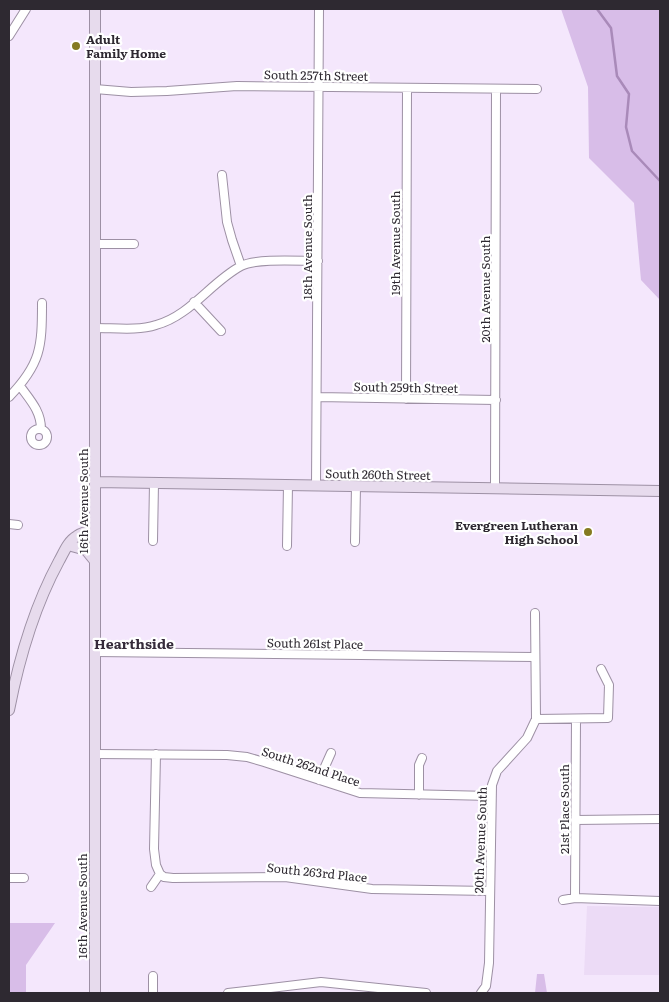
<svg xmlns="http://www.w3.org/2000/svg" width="669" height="1002" viewBox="0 0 669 1002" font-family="Literata,serif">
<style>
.built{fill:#ecdbf6}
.green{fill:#d8bde8}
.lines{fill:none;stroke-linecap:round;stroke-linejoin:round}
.stream{stroke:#a98ab9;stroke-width:2.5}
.street-casing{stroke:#9d90a4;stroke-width:10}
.secondary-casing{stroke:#9d90a4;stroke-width:12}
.street{stroke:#fff;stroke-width:8}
.secondary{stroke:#e7dbed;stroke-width:10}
.poi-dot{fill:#857b21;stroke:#fff;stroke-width:2}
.labels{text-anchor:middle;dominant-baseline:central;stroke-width:4.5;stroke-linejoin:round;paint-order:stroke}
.poi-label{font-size:12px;font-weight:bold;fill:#2e2931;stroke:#fff;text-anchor:start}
.street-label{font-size:12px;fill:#2e2931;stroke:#fff}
.neighbourhood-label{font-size:14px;font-weight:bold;fill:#352b3a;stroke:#fff}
</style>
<rect width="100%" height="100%" fill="#f4e7fc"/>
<path class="built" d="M587 906 660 907V975H584Z"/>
<path class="green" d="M561 9H660V300L641 280 634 203 589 158 588 87Z
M9 923H55L26 965V993H9Z
M537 974H544L547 993H535Z"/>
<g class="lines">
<path class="stream" d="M597 9 611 28 617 76 629 94 626 127 632 151 660 181"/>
<g class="street-casing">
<path id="street" d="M9 36 26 9
M95 89 131 92 167 91 237 86 537 89
M222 175 227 222 232 240 241 266
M95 244H134
M194 302 221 331
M95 328C115 328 138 331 156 325 190 316 211 282 241 266 257 258 299 261 318 261
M20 386C30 400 41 411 41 429
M9 397C41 364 42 347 42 303
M317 397 496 400
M406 399 407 88
M31 437a8 8 0 1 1 16 0a8 8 0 1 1-16 0Z
M316 485 319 9
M495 488 496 89
M9 524 18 525
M153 541 154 483
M355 542 356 486
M287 546 288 485
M95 652 535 657
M536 719 608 718 609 685 601 669
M95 754 227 755 247 757 264 762 360 793 491 796
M156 754 154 849 156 865 160 874
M319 780 331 753
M419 795V765L422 758
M575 820 660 819
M160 874 164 877 173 878 285 877 372 889 489 891
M9 878H24
M151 887 160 874
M575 898 576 719
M563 900 575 898 660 901
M153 976V993
M228 993 321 982 426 993
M481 993 486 986 489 963 492 785 497 771 527 738 536 719 535 613"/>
</g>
<g class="secondary-casing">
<path id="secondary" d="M95 482 660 491
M68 545 86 550 95 561
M9 710C19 659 34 607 59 561 64 552 68 541 77 536 82 532 89 531 95 530
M95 993V9"/>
</g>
<use href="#street" class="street"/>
<use href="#secondary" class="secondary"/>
</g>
<g class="poi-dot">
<circle cx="76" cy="46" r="5"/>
<circle cx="588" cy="532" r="5"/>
</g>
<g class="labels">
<g class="poi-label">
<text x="86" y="39">Adult<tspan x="86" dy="14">Family Home</tspan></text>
<text x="578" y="525" text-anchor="end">Evergreen Lutheran<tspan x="578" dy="14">High School</tspan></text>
</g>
<g class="street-label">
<text transform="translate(316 75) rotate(1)">South 257th Street</text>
<text transform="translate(395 243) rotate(-90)">19th Avenue South</text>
<text transform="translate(307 247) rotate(-90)">18th Avenue South</text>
<text transform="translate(485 289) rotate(-90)">20th Avenue South</text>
<text transform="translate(406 387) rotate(1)">South 259th Street</text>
<text transform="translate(378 474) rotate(1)">South 260th Street</text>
<text transform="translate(83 501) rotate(-90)">16th Avenue South</text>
<text transform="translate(315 643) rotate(1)">South 261st Place</text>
<text transform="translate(311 766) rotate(18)">South 262nd Place</text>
<text transform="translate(564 809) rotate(-90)">21st Place South</text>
<text transform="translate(480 840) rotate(-88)">20th Avenue South</text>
<text transform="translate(317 872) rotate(6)">South 263rd Place</text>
<text transform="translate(82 906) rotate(-90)">16th Avenue South</text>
</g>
<g class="neighbourhood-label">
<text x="134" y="643">Hearthside</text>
</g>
</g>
<rect width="669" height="1002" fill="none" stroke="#2e2931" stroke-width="20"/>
</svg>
